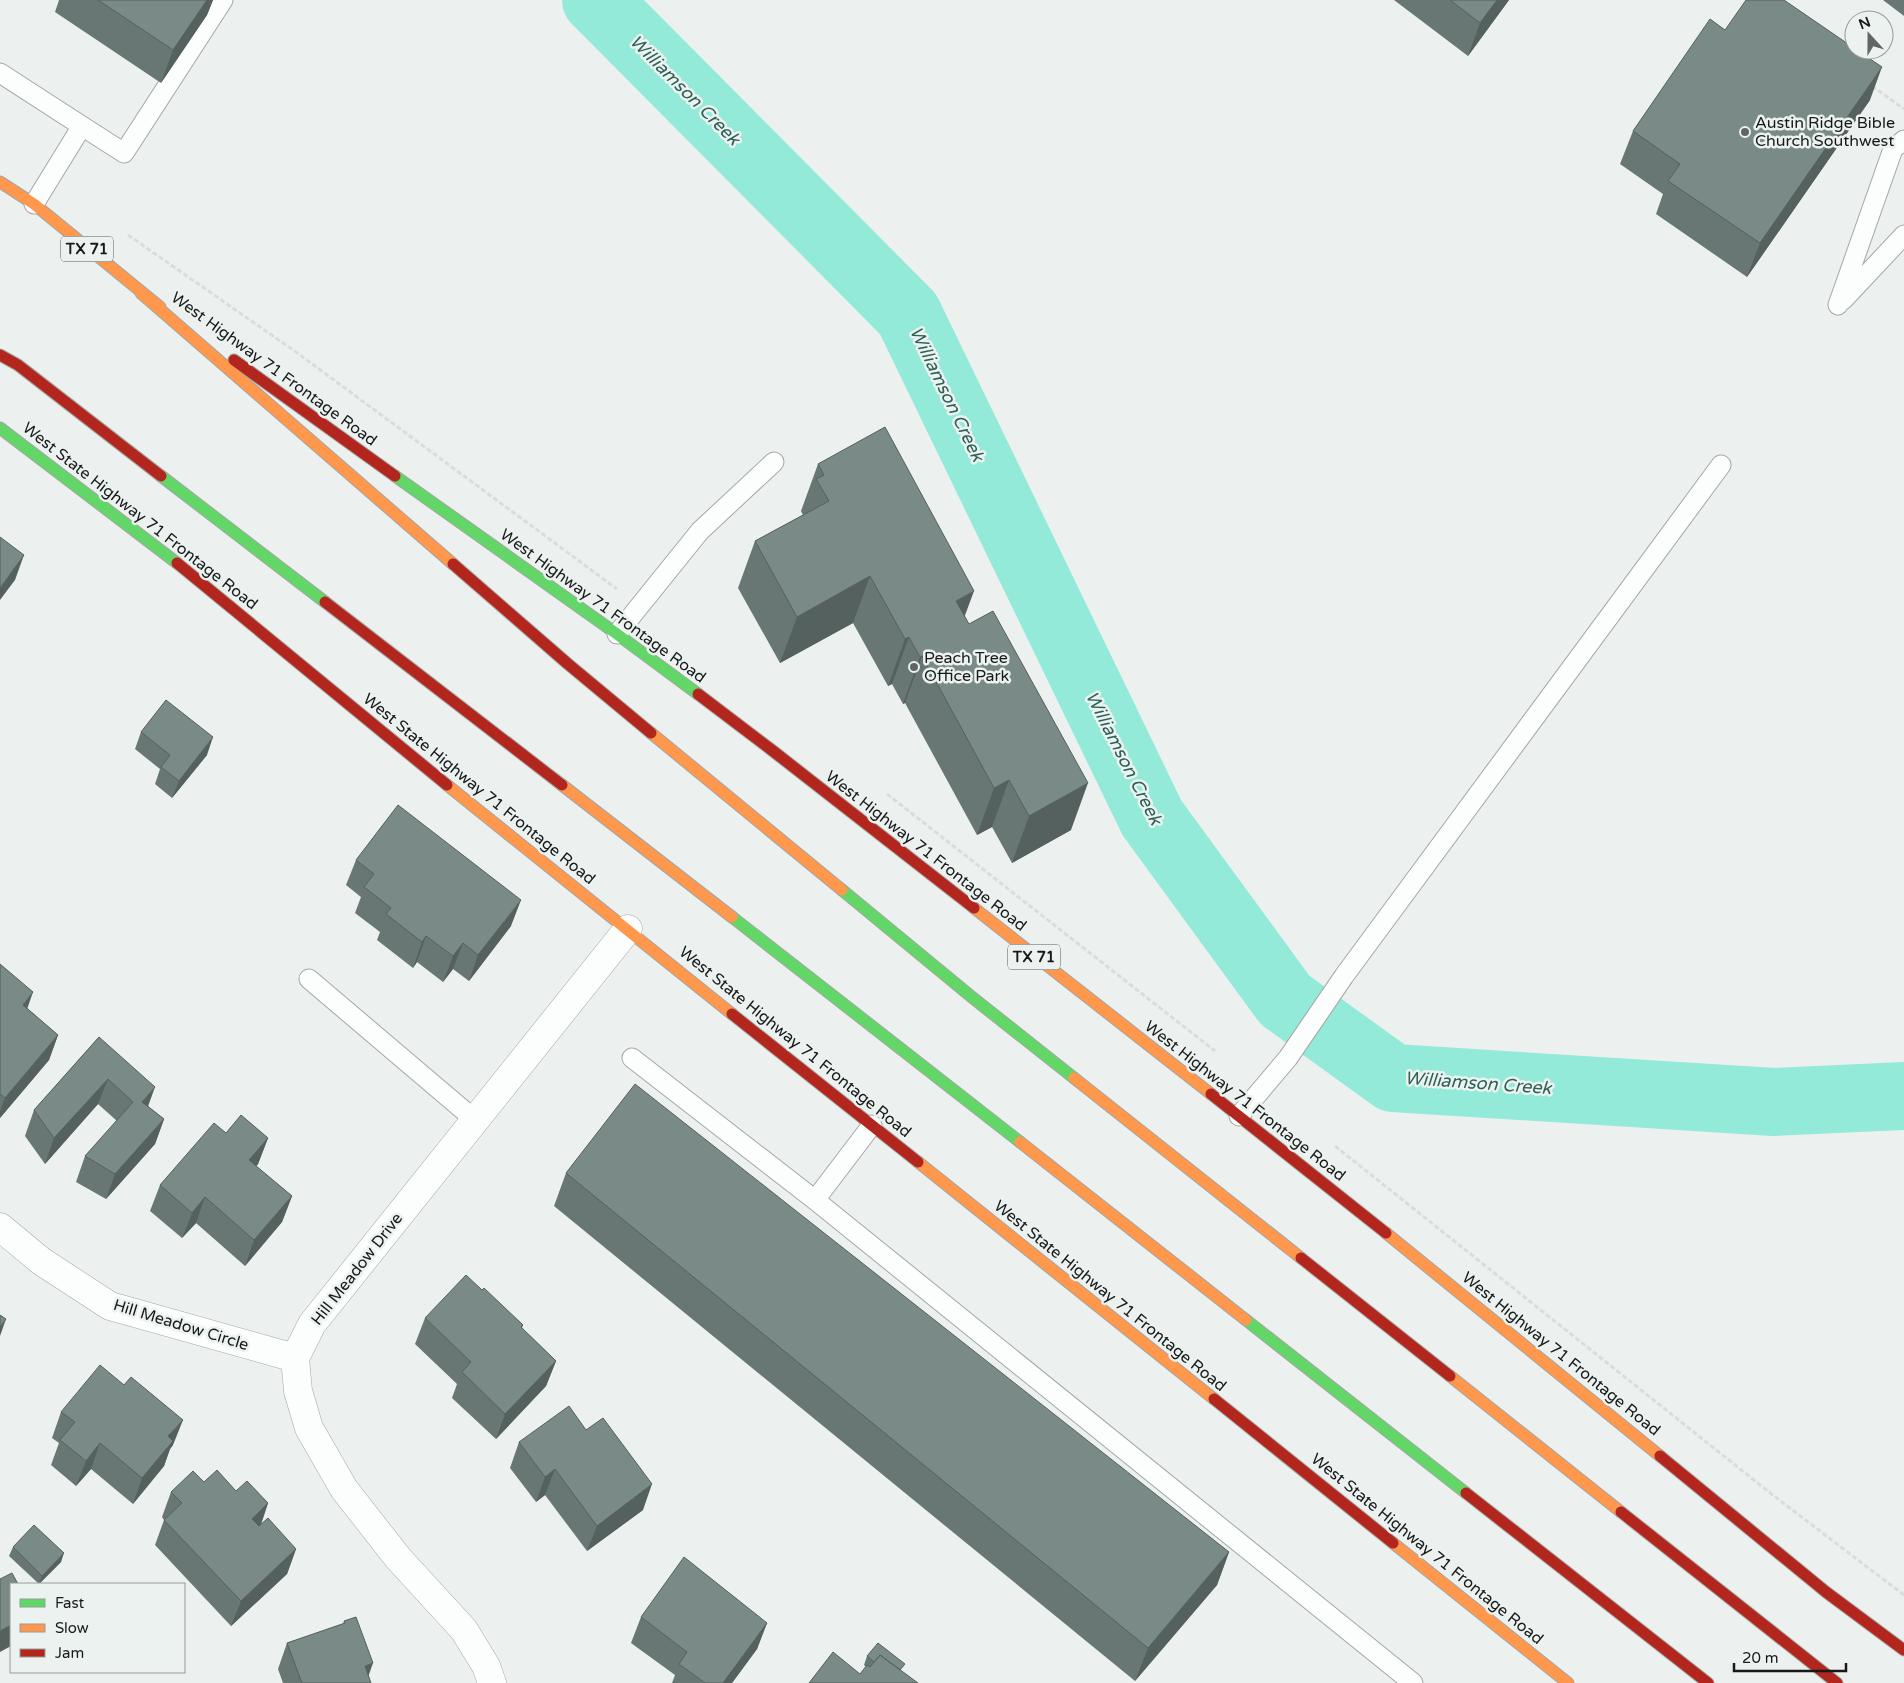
<svg xmlns="http://www.w3.org/2000/svg" width="1904" height="1683" viewBox="0 0 1904 1683" font-family="'Varela Round',sans-serif">
<style>
.lines{fill:none;stroke-linecap:round;stroke-linejoin:round}
.river{stroke:#94ead9;stroke-width:68}
.lane-casing{stroke:#a3a7a5;stroke-width:21}
.street-casing{stroke:#a3a7a5;stroke-width:29}
.fast-casing{stroke:#a3a7a5;stroke-width:13}
.slow-casing{stroke:#a3a7a5;stroke-width:13}
.jam-casing{stroke:#a3a7a5;stroke-width:13}
.path{stroke:#dbdcdb;stroke-width:3;stroke-dasharray:5 2.5;stroke-linecap:butt}
.lane{stroke:#fcfdfd;stroke-width:19}
.street{stroke:#fcfdfd;stroke-width:28}
.fast{stroke:#63d668;stroke-width:11}
.slow{stroke:#ff974d;stroke-width:11}
.jam{stroke:#b3261e;stroke-width:11}
.wall{fill:#697774}
.shaded-wall{fill:#55615e}
.building{fill:#7a8a87;stroke:#55615e}
.poi-dot{fill:#626565;stroke:#ebf2f0;stroke-width:2}
.labels{text-anchor:middle;dominant-baseline:central;stroke-width:5;stroke-linejoin:round;paint-order:stroke}
.shield{fill:#ebf2f0;stroke:#575b5a;stroke-width:1}
.shield-label{font-size:15px;font-weight:bold;fill:#181a1a}
.poi-label{font-size:16px;fill:#181a1a;stroke:#ebf2f0;text-anchor:start}
.street-label{font-size:16px;fill:#181a1a;stroke:#ebf2f0}
.water-label{font-size:18px;font-style:italic;fill:#2e6156;stroke:#ebf2f0}
</style>
<rect width="100%" height="100%" fill="#ecf1ef"/>
<g class="lines">
<path class="river" d="M596 0 908 314 1152 818 1285 1000 1393 1078 1774 1102 1904 1096"/>
<g class="lane-casing">
<path id="lane" d="M0 73 82 126 34 204
M82 126 124 153 223 0
M1843 300 1904 235
M1838 305 1893 149 1904 140
M617 634 700 531 774 462
M309 979 475 1120
M632 1058 815 1200 1413 1683
M1239 1116 1288 1058 1344 976 1721 465
M815 1200 872 1125"/>
</g>
<g class="street-casing">
<path id="street" d="M0 1227 41 1261 110 1306 295 1358
M492 1683 486 1666 464 1630 398 1558 344 1489 309 1428 298 1391 295 1358 312 1324 628 929"/>
</g>
<g class="fast-casing">
<path id="fast" d="M0 428 177 563
M161 476 325 602
M395 476 617 634 698 694
M842 890 973 998 1074 1078
M732 917 1020 1142
M1246 1320 1466 1493"/>
</g>
<g class="slow-casing">
<path id="slow" d="M0 182 34 204 160 307
M141 293 453 564
M651 733 842 890
M447 785 732 1014
M562 785 732 917
M974 908 1211 1094
M1074 1078 1301 1258
M1020 1142 1246 1320
M918 1162 1214 1399
M1386 1233 1660 1456
M1450 1376 1621 1512
M1393 1543 1568 1683"/>
</g>
<g class="jam-casing">
<path id="jam" d="M0 355 18 365 161 476
M234 360 395 476
M177 563 447 785
M453 564 568 664 651 733
M325 602 562 785
M698 694 773 751 974 908
M732 1014 918 1162
M1211 1094 1386 1233
M1301 1258 1450 1376
M1214 1399 1393 1543
M1660 1456 1826 1592 1904 1650
M1466 1493 1708 1683
M1621 1512 1837 1683"/>
</g>
<path class="path" d="M1872 86 1904 109
M128 235 296 352 617 589
M887 794 1215 1051
M1335 1146 1774 1496 1904 1595"/>
<use href="#lane" class="lane"/>
<use href="#street" class="street"/>
<use href="#fast" class="fast"/>
<use href="#slow" class="slow"/>
<use href="#jam" class="jam"/>
</g>
<path class="wall" d="M59 0H213L207 15 161 83 55 12Z
M1394 0H1509L1468 56Z
M1883 0H1904V16Z
M1725 30 1870 100 1747 277 1656 214 1663 194 1620 164 1633 131Z
M818 464 965 617 1071 830 1012 863 992 827 977 835 905 703 903 704 892 684 888 686 853 623 780 663 738 588 755 541 803 515 801 511Z
M141 732 207 755 172 798 155 784 160 769 135 749Z
M356 860 511 926 469 981 453 969 443 982 417 962 413 968 377 940 380 932 355 913 361 897 346 885Z
M0 964 27 1008 58 1035 49 1060 0 1118Z
M99 1037 148 1106 164 1119 155 1144 106 1199 76 1182 85 1156 117 1121 98 1104 45 1164 25 1136 34 1110Z
M226 1133 268 1138 258 1164 256 1166 292 1196 282 1222 245 1266 196 1223 182 1238 150 1211 160 1185Z
M566 1173 1229 1552 1217 1585 1135 1681 554 1206Z
M482 1290 523 1325 522 1328 556 1361 546 1386 496 1439 452 1398 457 1384 415 1344 425 1318Z
M61 1412 173 1445 170 1449 164 1466 133 1504 91 1469 76 1486 51 1465 59 1443 52 1438Z
M519 1442 643 1510 587 1551 545 1495 536 1502 510 1468Z
M204 1482 236 1491 268 1503 261 1525 296 1549 287 1574 231 1626 155 1545 164 1520 162 1517 171 1492Z
M13 1547 61 1562 39 1584 9 1556Z
M641 1617 767 1623 757 1649 732 1683H672L675 1675 631 1643Z
M344 1621 371 1683H283L278 1669 287 1643 343 1624Z
M867 1656 905 1664 860 1674 866 1667 864 1665Z"/>
<path class="shaded-wall" d="M207 0H213L207 15 161 83 173 50Z
M1497 0H1509L1468 56 1480 23Z
M1882 67 1870 100 1747 277 1760 243Z
M24 555 15 580 0 600V588Z
M870 576 853 623 780 663 797 617Z
M974 591 957 637 956 601Z
M909 637 892 684 888 686 905 639Z
M922 656 905 703 903 704 920 657Z
M213 737 207 755 172 798 179 781Z
M1009 780 992 827 977 835 994 788Z
M1088 783 1071 830 1012 863 1029 816Z
M521 900 511 926 469 981 478 955Z
M426 936 417 962 413 968 422 942Z
M463 943 453 969 443 982 453 956Z
M33 992 24 1018 23 1005Z
M58 1035 49 1060 0 1118V1111L5 1098Z
M108 1079 98 1104 45 1164 54 1138Z
M155 1087 146 1112 142 1102Z
M164 1119 155 1144 106 1199 115 1174Z
M268 1138 258 1164 240 1185 249 1160Z
M292 1196 282 1222 245 1266 254 1240Z
M205 1197 196 1223 182 1238 192 1213Z
M6 1319 0 1336V1327Z
M556 1361 546 1386 496 1439 505 1414Z
M183 1420 173 1445 170 1449 164 1466 133 1504 142 1478 168 1436Z
M100 1443 91 1469 76 1486 86 1461Z
M555 1469 545 1495 536 1502 545 1477Z
M652 1484 643 1510 587 1551 597 1526Z
M268 1503 259 1529 252 1519Z
M296 1549 287 1574 231 1626 241 1601Z
M1229 1552 1217 1585 1135 1681 1148 1648Z
M64 1553 61 1562 39 1584 42 1576Z
M767 1623 757 1649 732 1683H723Z
M11 1625V1646L0 1652V1631Z
M373 1663 366 1683 365 1666Z"/>
<path class="building" d="M98 0H207L173 50Z
M1450 0H1497L1480 23Z
M1746 0H1784L1854 48V50H1857L1882 67 1760 243 1668 181 1680 164 1633 131 1710 19 1725 30Z
M885 427 974 591 956 601 969 624 993 611 1088 783 1029 816 1009 780 994 788 922 656 920 657 909 637 905 639 870 576 797 617 755 541 829 501 816 479 824 475 818 464Z
M0 537 24 555 0 588Z
M166 700 213 737 179 781 161 767 170 755 141 732Z
M398 805 521 900 478 955 463 943 453 956 426 936 422 942 386 914 391 908 364 887 374 874 356 860Z
M0 964 33 992 23 1005 58 1035 5 1098 0 1094Z
M99 1037 155 1087 142 1102 164 1119 115 1174 85 1156 133 1102 108 1079 54 1138 34 1110Z
M635 1084 1229 1552 1148 1648 566 1173Z
M241 1115 268 1138 249 1160 292 1196 254 1240 205 1197 192 1213 160 1185 214 1123 226 1133Z
M466 1275 482 1290 484 1288 523 1325 521 1327 556 1361 505 1414 462 1372 471 1362 425 1318Z
M0 1315 6 1319 0 1327Z
M100 1365 124 1385 131 1377 183 1420 168 1436 173 1441 142 1478 100 1443 86 1461 60 1440 75 1422 61 1412Z
M569 1406 586 1430 603 1418 652 1484 597 1526 555 1469 545 1477 519 1442Z
M217 1470 236 1491 247 1481 268 1503 252 1519 259 1526 268 1518 296 1549 241 1601 164 1520 182 1503 171 1492 193 1471 204 1482Z
M34 1525 64 1553 42 1576 13 1547Z
M684 1557 767 1623 723 1683H705L679 1664 687 1652 641 1617Z
M12 1573 18 1584H11V1625L0 1631V1579Z
M356 1617 373 1663 365 1666 371 1683H302L287 1643 345 1623 344 1621Z
M878 1643 905 1664 900 1670 880 1655 874 1662 867 1656Z
M833 1652 860 1674 867 1665 870 1667 880 1655 918 1683H809Z"/>
<g class="poi-dot">
<circle cx="1745" cy="132" r="5"/>
<circle cx="914" cy="667" r="5"/>
</g>
<g class="labels">
<g class="shield">
<rect x="61" y="236.5" width="52" height="25" rx="4"/>
<rect x="1008" y="944.5" width="52" height="25" rx="4"/>
</g>
<g class="shield-label">
<text x="87" y="249">TX 71</text>
<text x="1034" y="957">TX 71</text>
</g>
<g class="poi-label">
<text x="1755" y="123">Austin Ridge Bible<tspan x="1755" dy="18">Church Southwest</tspan></text>
<text x="924" y="658">Peach Tree<tspan x="924" dy="18">Office Park</tspan></text>
</g>
<g class="street-label">
<text transform="translate(274 369) rotate(36)">West Highway 71 Frontage Road</text>
<text transform="translate(140 516) rotate(38)">West State Highway 71 Frontage Road</text>
<text transform="translate(603 606) rotate(36)">West Highway 71 Frontage Road</text>
<text transform="translate(479 789) rotate(39)">West State Highway 71 Frontage Road</text>
<text transform="translate(926 851) rotate(38)">West Highway 71 Frontage Road</text>
<text transform="translate(795 1042) rotate(39)">West State Highway 71 Frontage Road</text>
<text transform="translate(1245 1101) rotate(38)">West Highway 71 Frontage Road</text>
<text transform="translate(357 1269) rotate(-52)">Hill Meadow Drive</text>
<text transform="translate(1110 1296) rotate(39)">West State Highway 71 Frontage Road</text>
<text transform="translate(181 1325) rotate(17)">Hill Meadow Circle</text>
<text transform="translate(1561 1354) rotate(39)">West Highway 71 Frontage Road</text>
<text transform="translate(1427 1549) rotate(39)">West State Highway 71 Frontage Road</text>
</g>
<g class="water-label">
<text transform="translate(685 90) rotate(45)">Williamson Creek</text>
<text transform="translate(947 394) rotate(64)">Williamson Creek</text>
<text transform="translate(1124 758) rotate(63)">Williamson Creek</text>
<text transform="translate(1478 1083) rotate(4)">Williamson Creek</text>
</g>
</g>
<rect x="10" y="1583" width="175" height="90" fill="#ebf2f0" stroke="#979c9a"/>
<rect x="20" y="1599" width="25" height="8" fill="#63d668" stroke="#979c9a"/>
<text x="55" y="1608" font-size="15" fill="#181a1a">Fast</text>
<rect x="20" y="1624" width="25" height="8" fill="#ff974d" stroke="#979c9a"/>
<text x="55" y="1633" font-size="15" fill="#181a1a">Slow</text>
<rect x="20" y="1649" width="25" height="8" fill="#b3261e" stroke="#979c9a"/>
<text x="55" y="1658" font-size="15" fill="#181a1a">Jam</text>
<g transform="translate(1869 35) rotate(339)"><circle r="24" fill="#ebf2f0" stroke="#979c9a"/>
<path d="M0-4L9 19L0 12L-9 19Z" fill="#626565"/>
<text y="-8" font-size="14" font-weight="bold" text-anchor="middle" fill="#181a1a">N</text>
</g>
<path d="M1734 1663v8h112v-8" fill="none" stroke="#181a1a" stroke-width="2.5"/>
<text x="1742" y="1663" font-size="15" fill="#181a1a" stroke="#ebf2f0" stroke-width="4" paint-order="stroke">20 m</text>
</svg>
